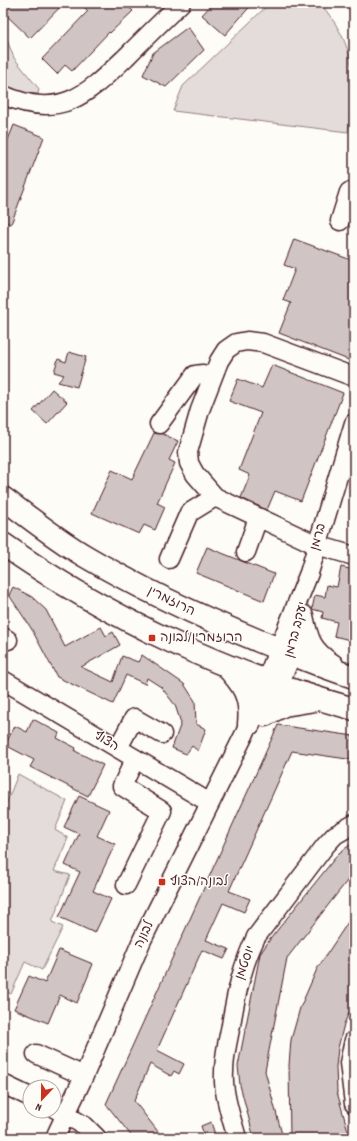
<svg xmlns="http://www.w3.org/2000/svg" width="357" height="1141" viewBox="0 0 357 1141" font-family="Dekko,'Playpen Sans Hebrew',sans-serif">
<style>
.green{fill:#e3dcda;stroke:#967e82}
.building{fill:#d0c5c4;stroke:#4a1f2b}
.lines{fill:none;stroke-linecap:round;stroke-linejoin:round}
.minor-casing{stroke:#4a1f2b;stroke-width:21}
.major-casing{stroke:#4a1f2b;stroke-width:25}
.minor{stroke:#fdfcf7;stroke-width:18}
.major{stroke:#fdfcf7;stroke-width:22}
.poi-dot{fill:#c8321e;stroke:#fdfcf7;stroke-width:1.5}
.labels{text-anchor:middle;dominant-baseline:central;stroke-width:3;stroke-linejoin:round;paint-order:stroke}
.street-label{font-size:13px;fill:#4a1f2b;stroke:#fdfcf7}
.poi-label{font-size:13px;fill:#4a1f2b;stroke:#fdfcf7;text-anchor:start}
</style>
<rect width="100%" height="100%" fill="#fdfcf7"/>
<filter id="ink" filterUnits="userSpaceOnUse"><feTurbulence type="fractalNoise" baseFrequency=".025" numOctaves="2"/><feDisplacementMap in="SourceGraphic" scale="8" xChannelSelector="R" yChannelSelector="G"/><feConvolveMatrix kernelMatrix="1 2 1 2 8 2 1 2 1" color-interpolation-filters="sRGB"/></filter>
<g filter="url(#ink)">
<path class="green" d="M270 3H320C357 47 356 77 348 132L173 111 183 86Z
M3 30 14 58 39 89 38 94 22 93 3 85Z
M18 774 67 801 55 830 68 838 54 871 70 875 52 922 63 927 42 970 25 962 11 994 3 990V812Z"/>
<path class="building" d="M11 3H64L30 38 3 12Z
M80 3H125L133 11 110 33 109 32 72 71 65 65 57 74 42 59 88 11Z
M213 3H253L225 35 202 15Z
M188 27 204 50 166 87 143 75 153 53Z
M14 125 44 137 11 224 3 221V152Z
M294 239 354 261V354L351 361 279 333 291 303 283 300 295 269 284 265Z
M69 352 86 357 77 387 58 382 64 375 54 372 58 359 66 362Z
M272 365 343 393 301 501 275 491 267 510 241 498 250 475 239 470 261 413 229 401 238 379 262 388Z
M52 389 67 402 47 424 33 411Z
M154 433 163 434 178 441 169 460 175 463 157 503 165 507 155 530 144 525 139 534 92 513 112 470 132 479Z
M207 547 274 574 264 601 196 573Z
M341 567 354 570V641L334 636 337 622 322 618 323 612 312 609 315 595 325 597 327 585 337 587Z
M13 587 32 597 46 610 65 647 101 627 106 636 113 632 120 645 81 667 113 682 122 656 138 662 142 655 184 684 195 701 196 724 206 729 198 751 192 746 186 754 172 748 181 723 175 705 161 687 147 678 145 684 126 675 113 704 57 677 31 628 9 595Z
M33 719 59 733 57 738 76 748 75 751 103 765 88 796 30 767 34 760 5 745 15 726 27 732Z
M278 725 354 736V760L292 751 229 891 250 899 244 912 223 903 206 940 229 949 224 959 202 950 157 1050 184 1064 179 1074 174 1071 171 1076 150 1064 134 1101 163 1138H133L106 1104Z
M79 796 109 810 97 836 115 844 93 891 111 899 95 933 59 917 80 872 65 865 79 834 64 827Z
M354 842V872L287 958 265 1071 283 1138H254L240 1085 238 1066 260 954 271 938 339 853Z
M354 913V1002L344 1024 338 1048 336 1067 337 1092 350 1138H290L289 1065 291 1040 300 1008 317 969Z
M59 950 93 964 77 1003 60 995 48 1023 14 1009 29 976 45 983Z
M211 1122 216 1138H205L201 1126Z"/>
<g class="lines">
<g class="minor-casing">
<path id="minor" d="M3 95C61 120 85 96 126 57 144 39 162 21 181 3
M340 221 349 192 354 194
M354 377 263 343 247 341 236 343 226 350 219 361 200 410 188 452 189 463 195 474 215 497 317 545 354 556
M159 424 195 375 203 374 212 377
M246 552 258 518
M169 559 189 513 215 497
M3 637 8 640
M3 680 210 803
M274 697 292 654 302 616
M118 748 134 718 162 734
M126 885 162 811 122 786 135 759
M354 1040 349 1063 354 1104
M36 1054 84 1076
M3 1084 30 1097
M54 1108 85 1126 97 1138
M56 1138 57 1133 84 1076 142 940 245 733 309 573 354 423
M237 1138C232 1120 225 1101 224 1082 223 1062 227 1044 231 1025 236 994 242 966 256 937L325 846 335 835 354 824"/>
</g>
<g class="major-casing">
<path id="major" d="M3 498C30 518 56 539 85 556 144 591 205 619 269 645 297 656 325 668 354 677
M3 544C107 618 231 675 354 709
M302 616C307 640 310 651 332 665
M225 665C243 684 252 696 249 724
M265 715 284 705 315 700"/>
</g>
<use href="#minor" class="minor"/>
<use href="#major" class="major"/>
</g>
</g>
<g class="poi-dot">
<rect x="148" y="634" width="8" height="8" rx="2"/>
<rect x="158" y="878" width="8" height="8" rx="2"/>
</g>
<g class="labels">
<g class="street-label">
<text transform="translate(319 537) rotate(-74)">ברמן</text>
<text transform="translate(171 602) rotate(26)">הרוזמרין</text>
<text transform="translate(297 630) rotate(-75)">יעקב ברמן</text>
<text transform="translate(106 742) rotate(31)">הצוף</text>
<text transform="translate(145 935) rotate(-65)">לבונה</text>
<text transform="translate(246 963) rotate(-70)">יוסטמן</text>
</g>
<g class="poi-label">
<text x="160" y="638">הרוזמרין/לבונה</text>
<text x="170" y="882">לבונה/הצוף</text>
</g>
</g>
<rect width="357" height="1141" fill="none" stroke="#fdfcf7" stroke-width="16"/>
<rect x="8" y="8" width="341" height="1125" fill="none" stroke="#4a1f2b" stroke-width="1.5" filter="url(#ink)"/>
<g transform="translate(42 1099) rotate(202)"><circle r="19" fill="#fdfcf7" stroke="#b5a4a5"/>
<path d="M0-3L7 15L0 10L-7 15Z" fill="#c8321e"/>
<text y="-6" font-size="11" font-weight="bold" text-anchor="middle" fill="#4a1f2b">N</text>
</g>
</svg>
